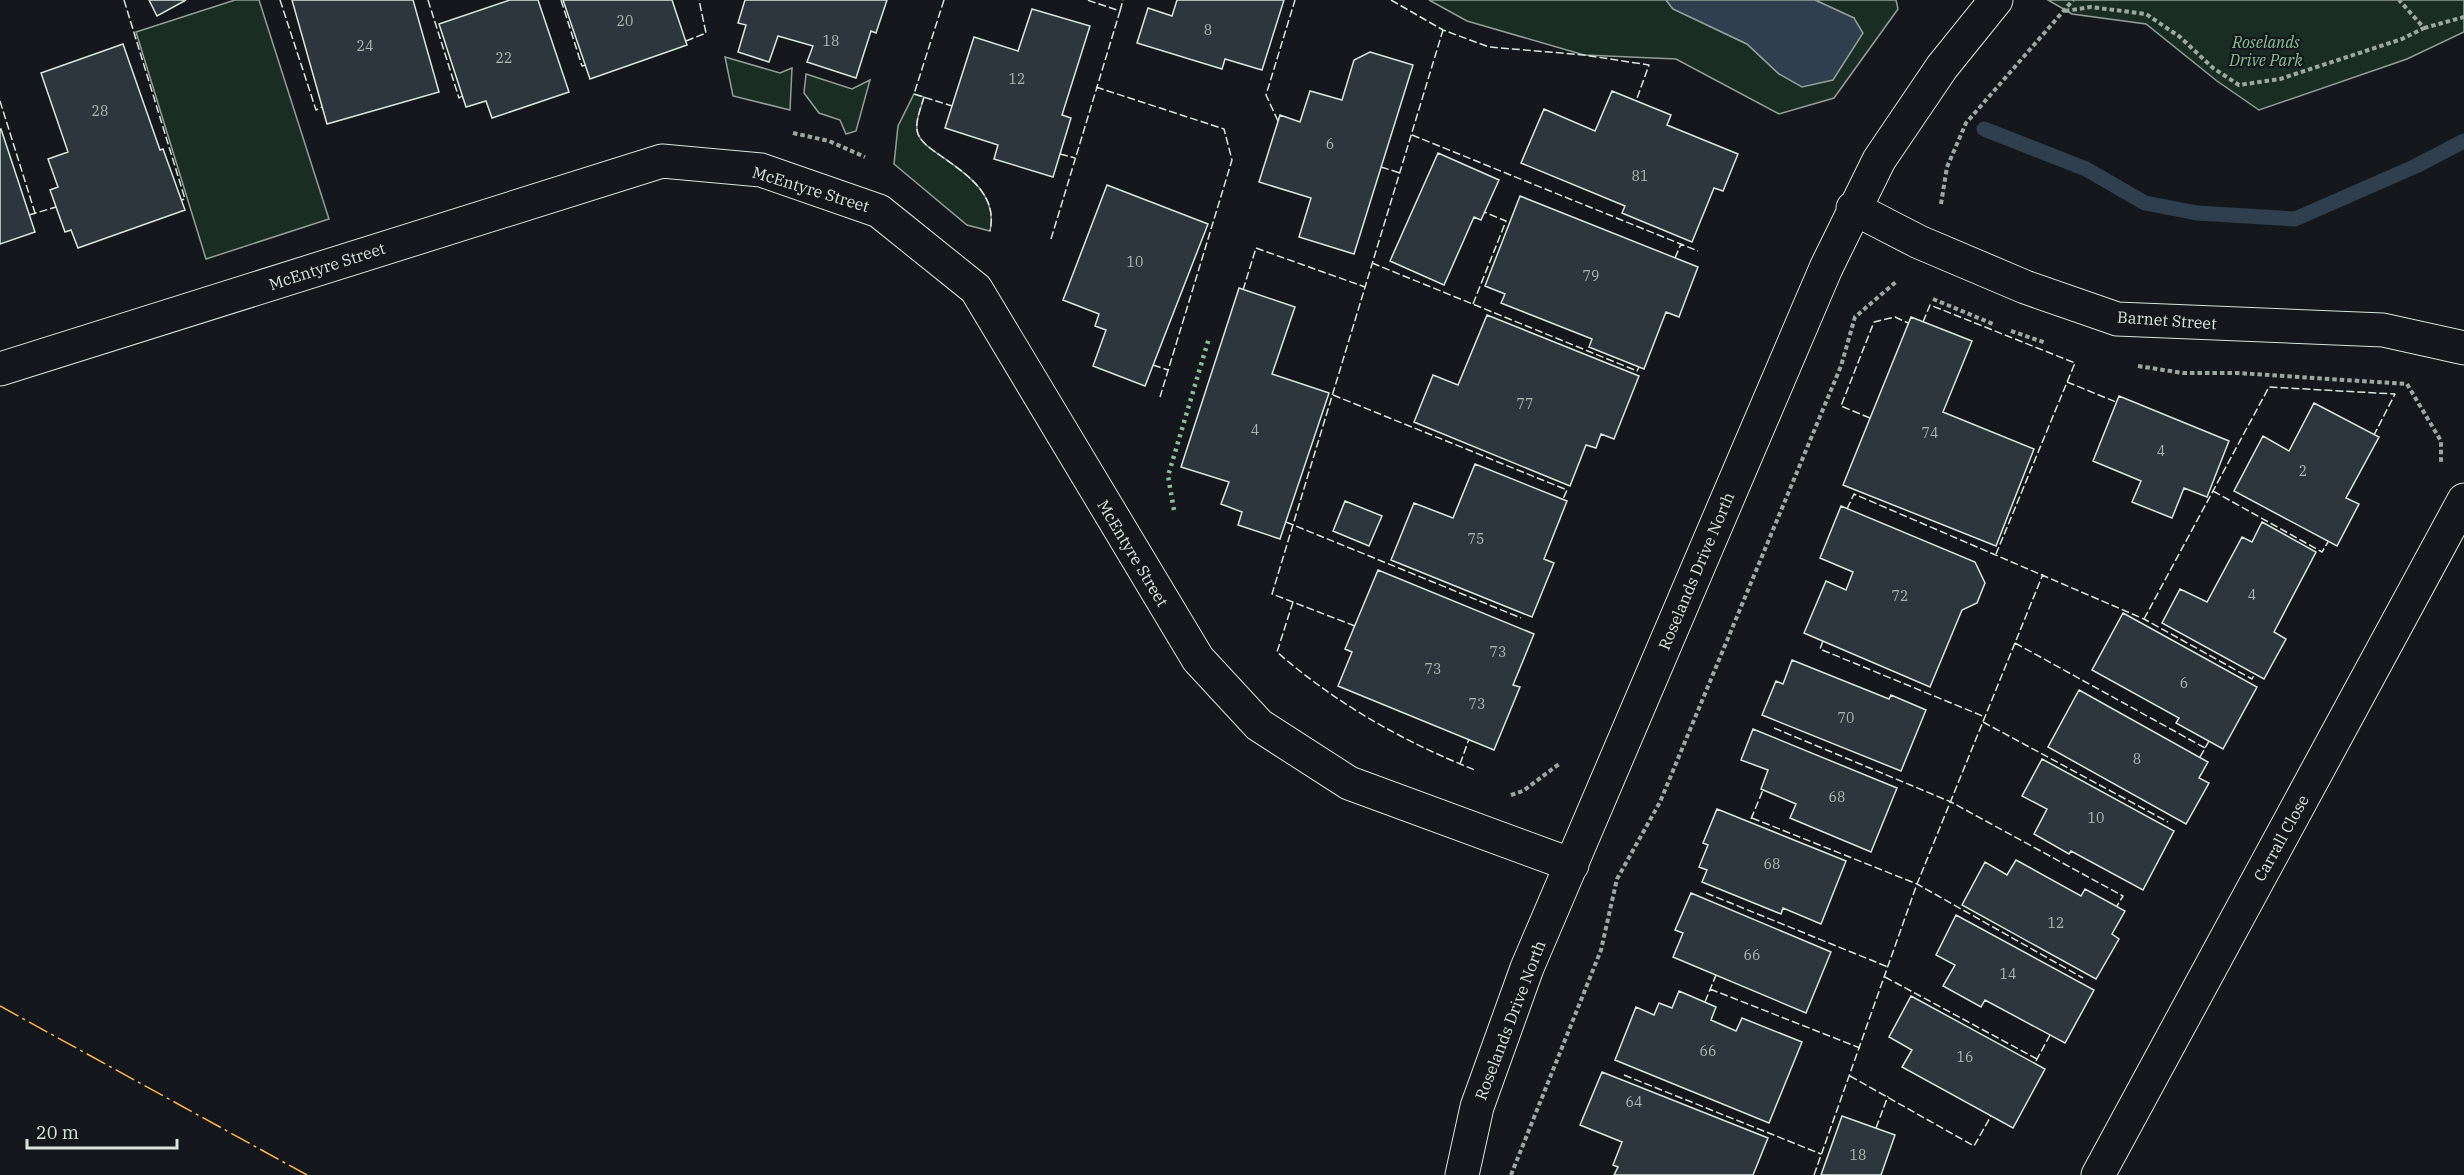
<svg xmlns="http://www.w3.org/2000/svg" width="2464" height="1175" viewBox="0 0 2464 1175" font-family="'IBM Plex Serif',serif">
<style>
.green{fill:#1a2d24;stroke:#939e99;stroke-width:1.5}
.water{fill:#2f3f4d;stroke:#939e99;stroke-width:1.5}
.lines{fill:none;stroke-linecap:round;stroke-linejoin:round}
.stream{stroke:#2f3f4d;stroke-width:15}
.building{fill:#2c363c;stroke:#d8e6dc;stroke-width:1.5}
.minor-casing{stroke:#d8e6dc;stroke-width:35}
.path{stroke:#9da8a2;stroke-width:4;stroke-dasharray:4.5 3;stroke-linecap:butt}
.minor{stroke:#14181c;stroke-width:33}
.hedge{stroke:#8ac095;stroke-width:4.5;stroke-dasharray:3 4.5;stroke-linecap:butt}
.fence{stroke:#d8e6dc;stroke-width:1.5;stroke-dasharray:8 3;stroke-linecap:butt}
.power{stroke:#ffb74d;stroke-width:1.5;stroke-dasharray:21 4.5 3 4.5;stroke-linecap:butt}
.labels{text-anchor:middle;dominant-baseline:central;stroke-width:4.5;stroke-linejoin:round;paint-order:stroke}
.number-label{font-size:14px;fill:#adbab4}
.park-label{font-size:16px;font-style:italic;fill:#8ac095;stroke:#14181c}
.street-label{font-size:16px;fill:#d8e6dc;stroke:#14181c}
</style>
<rect width="100%" height="100%" fill="#14181c"/>
<path class="green" d="M235 0H259L329 219 206 259 136 32Z
M1429 0H1666L1673 9 1747 44 1779 74 1854 18 1815 0H1896L1898 9 1834 98 1779 114 1676 59 1584 55 1467 21Z
M2048 0H2464V32L2407 59 2259 110 2217 81 2146 24 2072 14Z
M725 57 780 73 792 68 790 110 733 96Z
M806 74 852 89 870 80 856 131 846 134 840 120 819 113 804 93Z
M914 94 924 97C921 108 914 123 918 134 922 144 933 150 941 156 968 175 998 195 990 231L967 225 894 164 898 126Z"/>
<path class="water" d="M1666 0H1815L1854 18 1863 33 1833 80 1802 87 1779 74 1747 44 1673 9Z"/>
<g class="lines">
<path class="stream" d="M1984 129 2086 169 2145 203 2197 213 2295 219 2416 166 2464 141"/>
</g>
<path class="building" d="M149 0H186L157 16Z
M292 0H413L439 92 327 124Z
M510 0H538L569 92 492 118 486 101 466 107 439 24Z
M563 0H672L687 45 590 79Z
M745 0H887L876 33 871 31 856 78 807 62 813 46 778 36 769 62 738 52 746 25 738 23Z
M1177 0H1284L1262 70 1225 59 1222 69 1137 43 1148 8 1172 16Z
M1032 9 1090 26 1062 115 1071 118 1053 177 994 159 998 145 945 128 974 37 1018 51Z
M123 44 160 150 163 149 185 210 78 248 71 230 65 232 50 190 58 187 48 159 68 152 41 73Z
M1370 52 1413 65 1354 254 1299 237 1311 198 1259 182 1280 115 1300 122 1310 91 1342 100 1354 60Z
M1612 91 1671 115 1667 125 1738 154 1723 191 1714 188 1692 242 1622 213 1625 206 1521 163 1544 109 1595 131Z
M1 129 35 232 0 244V129Z
M1438 153 1499 180 1481 220 1474 217 1444 285 1390 261Z
M1107 185 1208 224 1145 386 1093 366 1106 330 1095 326 1099 314 1063 300Z
M1520 196 1698 267 1679 317 1666 312 1644 369 1589 347 1592 339 1501 303 1505 294 1485 286Z
M1239 288 1295 307 1272 374 1329 393 1280 539 1238 525 1242 512 1221 504 1229 482 1181 467Z
M1487 315 1639 376 1614 439 1601 434 1596 448 1586 445 1570 486 1414 422 1433 375 1458 385Z
M1911 317 1972 341 1943 412 2034 449 1996 546 1843 485Z
M2119 396 2229 441 2207 497 2184 488 2172 518 2132 502 2141 481 2093 461Z
M2314 403 2379 437 2346 498 2359 504 2337 546 2234 491 2263 436 2289 451Z
M1475 464 1567 501 1544 559 1554 563 1532 617 1391 560 1414 503 1453 518Z
M1345 501 1382 516 1369 546 1333 531Z
M1841 506 1975 562 1985 583 1977 603 1962 610 1930 687 1804 633 1826 581 1846 590 1853 572 1820 558Z
M2262 522 2316 552 2274 632 2286 639 2264 679 2162 623 2180 589 2207 602 2242 537 2252 542Z
M1378 570 1534 634 1513 685 1520 687 1494 750 1338 686 1352 652 1345 649Z
M2123 613 2257 687 2223 749 2176 723 2179 718 2092 670Z
M1792 660 1889 699 1891 695 1926 710 1901 771 1762 715 1776 681 1783 684Z
M2079 690 2208 762 2199 778 2209 783 2186 824 2048 747Z
M1753 729 1897 788 1871 852 1790 818 1796 804 1761 789 1768 770 1741 760Z
M2042 759 2174 831 2143 890 2071 851 2069 854 2034 834 2047 809 2022 796Z
M1717 809 1846 861 1821 924 1783 908 1781 914 1702 882 1707 870 1699 867 1708 845 1703 843Z
M2016 860 2081 896 2085 889 2125 911 2112 934 2119 939 2096 979 1962 905 1985 862 2007 875Z
M1691 893 1831 952 1806 1013 1673 957 1683 933 1675 930Z
M1956 915 2094 990 2065 1043 1985 1000 1981 1007 1943 986 1955 965 1936 955Z
M1679 991 1716 1007 1711 1020 1736 1031 1742 1018 1802 1042 1769 1123 1615 1060 1636 1007 1654 1015 1659 1003 1672 1008Z
M1911 996 2045 1069 2013 1128 1902 1067 1912 1050 1889 1037Z
M1602 1072 1768 1138 1753 1175H1614L1618 1167 1613 1165 1622 1142 1580 1125Z
M1842 1116 1895 1135 1881 1175H1821Z"/>
<g class="lines">
<g class="minor-casing">
<path id="minor" d="M1853 208 1919 242 2025 287 2117 319 2383 330 2464 348
M0 369 662 161 761 170 879 211 976 289 1198 659 1259 725 1349 783 1572 865
M1462 1175 1477 1107 1527 968 1826 268 1879 160 1942 67 1996 0
M2098 1175 2464 500"/>
</g>
<path class="path" d="M2065 11 2091 7 2146 14 2180 37 2213 68 2239 85 2280 79 2402 39 2424 28 2399 0
M2424 28 2464 17
M793 133 829 141 865 157
M1941 204 1947 167 1966 123 2073 0
M1933 299 1993 324
M2011 331 2046 343
M2138 366 2183 373H2237L2407 384 2441 441V463
M1511 795 1523 791 1559 764
M1511 1175 1601 950 1617 879 1660 802 1841 366 1855 317 1897 281"/>
<use href="#minor" class="minor"/>
<path class="hedge" d="M1174 510 1168 476 1209 338"/>
<path class="fence" d="M124 0 185 199 181 200
M280 0 316 110 322 107
M428 0 459 98 462 96
M561 0 582 66 586 65
M944 0 914 94 952 106
M1391 0 1443 30 1489 47 1584 55 1649 65 1636 101
M1120 11 1123 0
M686 41 706 33 699 0
M1096 87 1224 129 1232 160 1160 397
M924 97C921 108 914 123 918 134 922 144 933 150 941 156 968 175 998 195 990 231
M0 101 35 213
M1278 121 1266 95 1295 0
M1412 135 1698 251
M1060 154 1075 158
M1381 167 1400 173
M29 215 56 207
M1051 239 1120 11 1087 0
M1675 258 1681 244
M1372 263 1637 371 1639 367
M1243 290 1256 248 1365 287
M1473 304 1506 221 1484 212
M1923 322 1930 305 2075 363 1996 554
M1153 365 1168 370
M2067 382 2116 402
M1333 395 1567 490 1563 499
M1870 418 1841 406 1874 322 1895 317 1908 323
M2213 491 2322 552 2328 542
M1847 509 1854 494 2144 619 2252 679 2255 673
M1286 522 1521 618
M1293 602 1277 652C1335 703 1404 742 1475 770
M2144 619 2269 387 2395 394 2374 435
M1355 626 1272 594 1443 30
M1823 641 1820 649 1985 717
M2015 643 2205 748
M1983 722 2168 822
M1774 728 1951 802 2123 896 2117 906
M2200 757 2209 741
M1460 764 1469 739
M1752 818 1917 884 2083 978
M1751 819 1763 790
M1706 893 1888 967
M1885 977 2037 1059
M1710 989 1860 1048
M1705 1002 1716 975
M2036 1061 2050 1035
M1624 1075 1821 1154
M1850 1076 1974 1146 1991 1116
M1876 1128 1888 1096
M1814 1175 1917 884 2043 574"/>
<path class="power" d="M0 1006 307 1175"/>
</g>
<g class="labels">
<g class="number-label">
<text x="625" y="21">20</text>
<text x="1208" y="30">8</text>
<text x="831" y="41">18</text>
<text x="365" y="46">24</text>
<text x="504" y="58">22</text>
<text x="1017" y="79">12</text>
<text x="100" y="111">28</text>
<text x="1330" y="144">6</text>
<text x="1640" y="176">81</text>
<text x="1135" y="262">10</text>
<text x="1591" y="276">79</text>
<text x="1525" y="404">77</text>
<text x="1255" y="430">4</text>
<text x="1930" y="433">74</text>
<text x="2161" y="451">4</text>
<text x="2303" y="471">2</text>
<text x="1476" y="539">75</text>
<text x="2252" y="595">4</text>
<text x="1900" y="596">72</text>
<text x="1498" y="652">73</text>
<text x="1433" y="669">73</text>
<text x="2184" y="683">6</text>
<text x="1477" y="704">73</text>
<text x="1846" y="718">70</text>
<text x="2137" y="759">8</text>
<text x="1837" y="797">68</text>
<text x="2096" y="818">10</text>
<text x="1772" y="864">68</text>
<text x="2056" y="923">12</text>
<text x="1752" y="955">66</text>
<text x="2008" y="974">14</text>
<text x="1708" y="1051">66</text>
<text x="1965" y="1057">16</text>
<text x="1634" y="1102">64</text>
<text x="1858" y="1155">18</text>
</g>
<g class="park-label">
<text x="2266" y="42">Roselands<tspan x="2266" dy="18">Drive Park</tspan></text>
</g>
<g class="street-label">
<text transform="translate(811 189) rotate(17)">McEntyre Street</text>
<text transform="translate(327 266) rotate(-18)">McEntyre Street</text>
<text transform="translate(2167 320) rotate(4)">Barnet Street</text>
<text transform="translate(1133 553) rotate(59)">McEntyre Street</text>
<text transform="translate(1696 571) rotate(-67)">Roselands Drive North</text>
<text transform="translate(2281 838) rotate(-61)">Carrall Close</text>
<text transform="translate(1510 1020) rotate(-69)">Roselands Drive North</text>
</g>
</g>
<path d="M27 1139v9h150v-9" fill="none" stroke="#d8e6dc" stroke-width="3"/>
<text x="36" y="1139" font-size="18" fill="#d8e6dc" stroke="#14181c" stroke-width="4.5" paint-order="stroke">20 m</text>
</svg>
